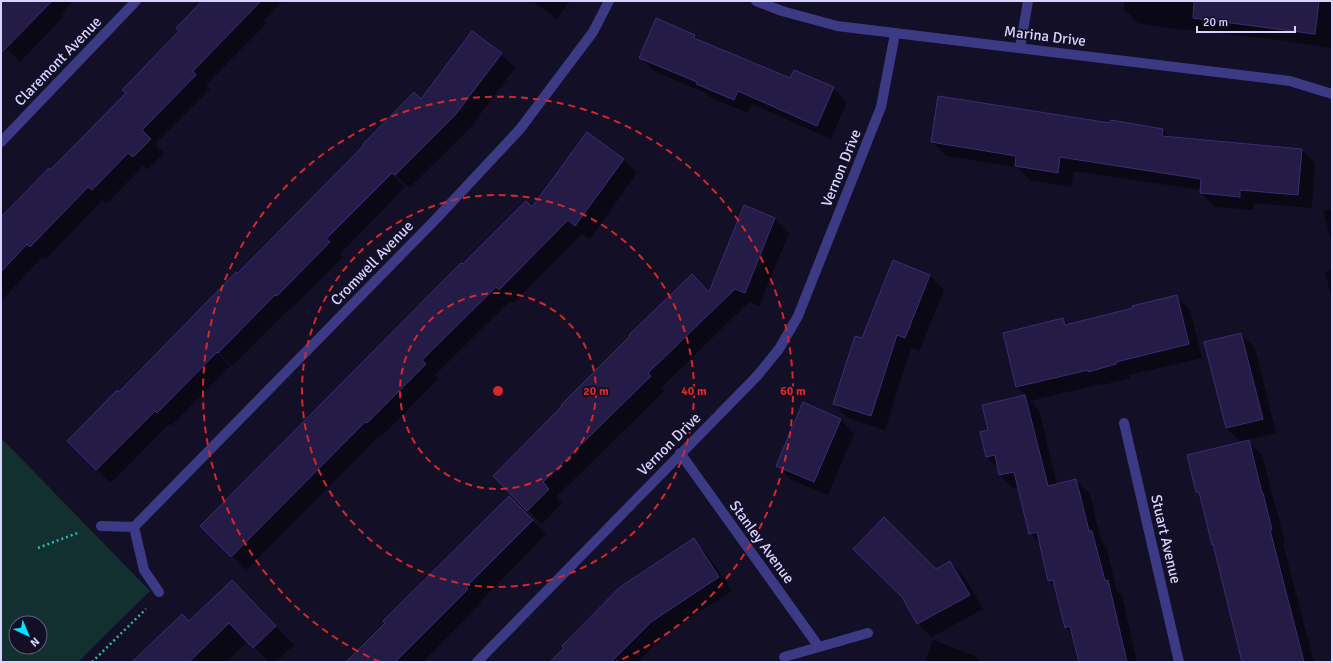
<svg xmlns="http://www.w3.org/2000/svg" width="1333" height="663" viewBox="0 0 1333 663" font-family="Signika,sans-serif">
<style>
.green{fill:#12302f;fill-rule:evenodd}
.shadow{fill:#0007}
.building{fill:#241b47;stroke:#3b2d73}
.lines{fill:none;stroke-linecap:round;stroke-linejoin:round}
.path{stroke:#2fb8b0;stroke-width:2.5;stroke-dasharray:2 3;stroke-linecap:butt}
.minor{stroke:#3d3a85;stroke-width:10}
.ring{fill:none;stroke:#d62828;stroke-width:2;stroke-dasharray:7 5}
.labels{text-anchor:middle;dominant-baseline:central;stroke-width:3.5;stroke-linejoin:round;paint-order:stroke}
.street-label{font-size:15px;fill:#d9d4ff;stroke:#130f26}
.centre{fill:#d62828;stroke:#130f26;stroke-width:2}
.ring-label{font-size:12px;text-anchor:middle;font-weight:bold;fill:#d62828;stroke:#130f26;stroke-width:3.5;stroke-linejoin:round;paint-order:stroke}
</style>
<rect width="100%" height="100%" fill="#130f26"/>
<path class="green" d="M1 438 150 591 78 662H1ZM16 623H40V647H16Z"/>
<path class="shadow" d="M1 1H73L61 14 64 16 20 62 1 43Z
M203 1H283L263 21 266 24 206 85 210 89 155 144 164 153 147 170 143 166 106 204 102 200 45 260 42 257 1 301V219L50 171 127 93 181 31Z
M532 1H570L557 19Z
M1125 1H1332V48L1263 38 1181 29V30L1138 23 1124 9Z
M472 32 501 54 515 68 470 128 409 188 389 168 388 170 405 187 340 254 343 257 291 309 290 308 232 366 215 349 214 350 230 366 171 426 169 424 111 483 68 441 119 393 237 276 421 100Z
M695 35 701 42 790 80 833 88 847 102 831 139 752 104 748 113 711 98 706 93 654 71 640 57Z
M1112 122 1163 130 1171 138 1302 150 1315 163 1312 208 1254 203 1253 210 1215 207 1201 193V190L1074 171 1071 187 1030 180 1017 167 946 156 932 142 1111 124Z
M623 159 637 173 590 239 582 234 513 303 510 301 435 375 439 378 381 437 380 435 246 570 202 526 463 266 532 209Z
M745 207 775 219 789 233 759 306 749 302 661 388 664 391 556 497 562 503 542 524 494 476 710 294Z
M1332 209V243L1323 211Z
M894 261 930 276 944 290 919 351 911 348 885 430 848 418 835 404Z
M1332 270V299L1325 272Z
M1176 296 1190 310 1202 358 1129 375 1130 378 1103 385 1101 384 1030 401 1039 410 1057 485 1076 480 1090 494 1101 541 1106 546 1117 591 1122 596 1137 662H1080L1073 635 1066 627 1056 587 1049 581 1040 544 1030 533 1019 487 1014 489 1000 475 999 469 987 457 981 432 989 430 983 406 1026 395 1017 387 1063 319 1069 325 1134 309Z
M1241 334 1255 348 1276 433 1247 440 1262 455 1275 506 1276 508 1285 543 1283 544 1314 662H1242L1215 546 1213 544 1201 495 1197 492 1242 443 1226 428Z
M841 420 854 434 828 495 791 480 777 466Z
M509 497 546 534 480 602 481 603 423 662H347Z
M694 540 707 554 732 591 664 635 638 662H552Z
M950 562 964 576 983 609 932 637 918 624 903 597 936 570Z
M250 600 294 645 276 662H269L248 641 226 662H134L190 622Z
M933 640 975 656 982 662H925Z"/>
<path class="building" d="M1 1H52L1 53Z
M202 1H261L193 71 196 75 142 130 151 139 133 157 128 153 92 190 88 187 30 247 27 244 1 272V217L49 168 50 170 126 93 122 90 179 31 176 28Z
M1194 1H1319L1315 34 1193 18Z
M656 18 695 35 694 38 790 78 794 70 834 87 817 126 738 91 734 100 696 84 697 82 639 58Z
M472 31 502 53 456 114 395 175 392 173 326 239 330 242 277 296 275 295 218 353 217 352 157 413 155 411 96 470 67 441 117 390 119 392 236 272 237 274 364 145 363 144 414 92 421 99Z
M938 96 1110 123 1111 120 1163 129 1162 136 1302 149 1298 195 1240 190V197L1200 193 1201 179 1060 157 1058 173 1015 166 1016 156 931 142Z
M587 132 624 159 575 226 568 220 499 290 496 287 422 360 426 364 367 423 365 422 231 557 200 526 461 263 463 264 526 201 532 207Z
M744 205 775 218 745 293 735 289 648 373 651 376 543 482 549 489 527 511 493 476 562 406 561 405 630 336 629 335 692 274 709 292Z
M893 260 930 275 905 338 897 335 871 416 833 404 855 336 862 338Z
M1177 295 1189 344 1116 362V364L1088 372V370L1016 387 1003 333 1063 318 1065 325 1133 308 1132 306Z
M1241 333 1263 419 1226 428 1204 342Z
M1025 395 1048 486 1076 479 1089 531H1092L1105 581 1108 580 1127 662H1079L1070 626 1065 628 1053 580 1048 581 1037 532 1029 534 1014 472 999 475 995 455 986 457 980 432 988 430 982 405Z
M803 402 841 419 814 482 776 466Z
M1249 440 1262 493H1263L1272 530H1270L1304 662H1242L1213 544 1212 545 1199 492H1196L1187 455Z
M509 496 533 520 466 587 468 589 395 662H346L385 623 383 621Z
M884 517 936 569 950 561 970 595 917 624 902 597 853 549Z
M694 538 719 577 651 622 611 662H550L564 648 562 646 620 587Z
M232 580 276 626 253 648 229 623 189 662H132L182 614 189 621Z"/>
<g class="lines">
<path class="path" d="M38 548 80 532
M92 662 146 609"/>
<path class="minor" d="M756 1 782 11 837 26 1290 81 1332 94
M1020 48 1028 1
M1 142 136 1
M1124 423 1179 662
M680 453 819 647
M101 526 134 527 144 570 159 592
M134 527 436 219 520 129 593 32 609 1
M784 657 868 633
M477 662 757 376 779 349 798 316 881 107 895 34"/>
</g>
<g class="ring">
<circle cx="498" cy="391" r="98"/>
<circle cx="498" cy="391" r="196"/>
<path d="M380 662A295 295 0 1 1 616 662"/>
</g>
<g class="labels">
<g class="street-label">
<text transform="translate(1045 36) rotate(7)">Marina Drive</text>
<text transform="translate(58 61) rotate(-46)">Claremont Avenue</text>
<text transform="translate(841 168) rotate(-68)">Vernon Drive</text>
<text transform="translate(372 263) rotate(-46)">Cromwell Avenue</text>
<text transform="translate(669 444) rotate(-45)">Vernon Drive</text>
<text transform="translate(1166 539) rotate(77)">Stuart Avenue</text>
<text transform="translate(762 542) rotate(54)">Stanley Avenue</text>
</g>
</g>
<circle cx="498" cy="391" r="6" class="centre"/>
<g class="ring-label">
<text x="596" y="395">20 m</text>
<text x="694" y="395">40 m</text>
<text x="793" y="395">60 m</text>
</g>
<rect width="1333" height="663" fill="none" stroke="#d9d4ff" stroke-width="4"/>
<g transform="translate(28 635) rotate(136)"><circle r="19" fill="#130f26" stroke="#625e7d"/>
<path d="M0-3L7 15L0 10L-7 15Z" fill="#00e5ff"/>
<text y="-6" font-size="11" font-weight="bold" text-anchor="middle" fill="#d9d4ff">N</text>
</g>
<path d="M1197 26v6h98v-6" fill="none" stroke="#d9d4ff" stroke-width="2"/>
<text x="1203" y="26" font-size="12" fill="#d9d4ff" stroke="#130f26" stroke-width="3" paint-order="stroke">20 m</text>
</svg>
